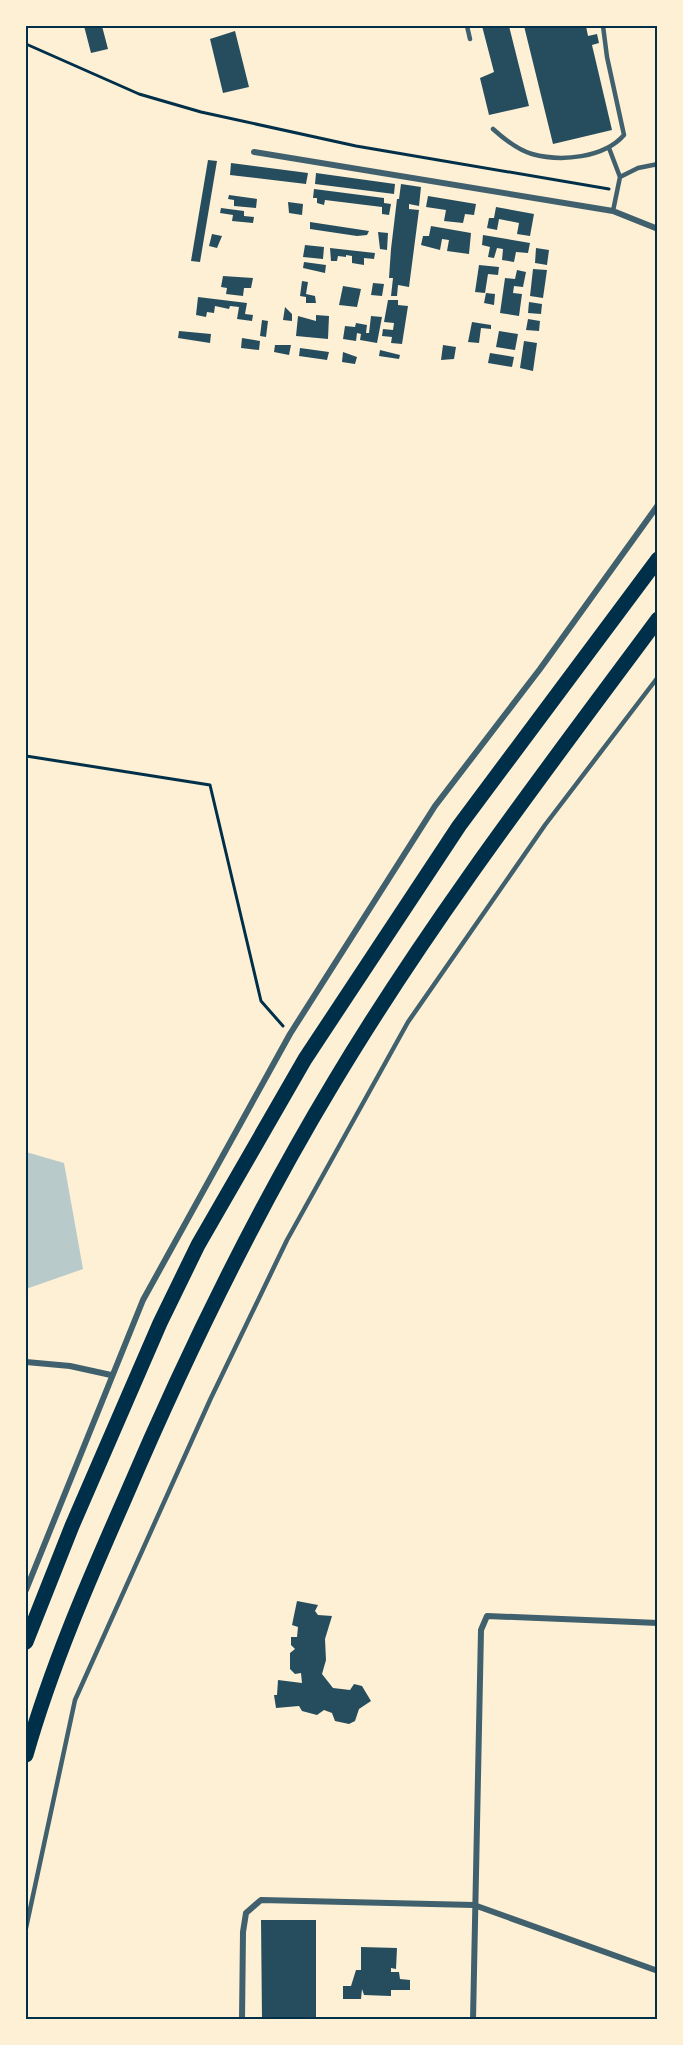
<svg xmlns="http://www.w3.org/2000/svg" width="683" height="2045" viewBox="0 0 683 2045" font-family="'Source Serif 4',serif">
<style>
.green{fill:#b9caca}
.building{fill:#264d5e}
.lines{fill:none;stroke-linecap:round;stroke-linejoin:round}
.path{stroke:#003049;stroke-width:3}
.service{stroke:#3f606c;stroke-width:4.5}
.minor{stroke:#3f606c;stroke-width:6}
.motorway{stroke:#003049;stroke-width:15}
.neatline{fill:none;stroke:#003049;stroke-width:2}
</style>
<rect width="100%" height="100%" fill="#fdf0d5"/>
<path class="green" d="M26 1152 64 1163 83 1269 26 1289Z"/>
<path class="building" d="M84 26H102L108 49 91 53Z
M482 26H509L529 106 489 115 480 78 494 72Z
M524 26H586L588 36 597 34 599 43 592 45 612 130 553 144Z
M235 31 249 87 223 93 210 39Z
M208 160 217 161 200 262 191 261Z
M231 163 308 173 306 184 230 175Z
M316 173 395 184 394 194 315 184Z
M401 184 421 187 419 206 409 204V209L419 210 409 287 398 285 397 296H391L393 278H389L391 249 397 199H399Z
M314 189 384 198V203L391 204 389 215 382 214V207L325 200 324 205 317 203V198H313Z
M229 195 257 199 256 208 234 206V200L228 199Z
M428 196 476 204 474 215 465 214 463 223 444 221 446 210 426 207Z
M288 202 303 204 302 215 289 213Z
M496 207 534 214 530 236 517 234 519 223 499 219 497 230 487 228 489 218H494Z
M221 208 244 211V216L254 217 253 223 232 221 233 215 220 213Z
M310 222 369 231 367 235 357 236 310 229Z
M431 226 471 233 469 254 447 251 449 240 442 239 440 250 421 245 423 236H429Z
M378 232 388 233 387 250 380 249Z
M212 234 222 236 217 248 209 246Z
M483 235 530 243 528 253 516 252 514 262 502 260 503 249 497 248 494 258 488 257 490 247 482 245Z
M305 245 324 247 323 259 303 257Z
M330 248 375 253 374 259 364 258V265L352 263V256L346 255V257L338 256 337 261H331Z
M536 248 549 250 547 265 535 263Z
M304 262 326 265 325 273 303 268Z
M479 265 499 267 498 275 488 274 485 293 475 292Z
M533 269 547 270 543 298 530 296Z
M517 270 526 272 523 287 514 286 513 293 522 294 519 316 500 313 505 278 515 279Z
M223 276 253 278 251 288H244L243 296 226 294 227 288 221 287Z
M302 281 308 282 306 294 315 296 316 303H306V297L300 296Z
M373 283 384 284 382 296 371 295Z
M343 286 361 289 357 307 339 305Z
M486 293 495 294 494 305 484 303Z
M198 297 247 303 245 314 253 315 252 321 237 319 239 307 230 306 229 309 215 306 214 313 207 312 206 317 196 315Z
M388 300H398V305L408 306 402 344 391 343 392 337 382 336 383 329 393 330 394 323 384 322Z
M529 302 542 304 541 314 528 313Z
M285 307 292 314V321L283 320Z
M316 315 329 316 328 339 296 336 298 316 316 321Z
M371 316 382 317 377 343 360 340 361 334 357 333 356 341 343 339 345 326 355 327 356 323 367 325 366 333H369Z
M528 319 540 321 539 331 526 330Z
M262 320 268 321 266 337 260 336Z
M472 322 491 325V329L481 328 479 343 468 342Z
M179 331 211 334 210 343 178 338Z
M499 331 518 334 515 350 496 347Z
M242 338 260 341 259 350 241 348Z
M524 341 537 343 533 371 520 368Z
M275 345H291L289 355 274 352Z
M443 345 456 347 454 359 441 360Z
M300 348 329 352 327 360 299 356Z
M380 350 400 355 399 359 379 356Z
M343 352 357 357 355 364 342 362Z
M490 353 514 357 512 367 488 363Z
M297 1601 318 1605 315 1611 318 1615 332 1616 325 1639 326 1660 322 1674 333 1688 350 1690 354 1684 362 1686 371 1701 359 1709 355 1721 349 1724 335 1721 332 1713 324 1710 317 1715 302 1711 299 1706 276 1708 274 1695H277L278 1680 302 1683 301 1673 295 1674 290 1669V1653L295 1649 291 1645V1637H297L298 1627 292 1625Z
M261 1920H316V2020H262Z
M361 1947 397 1948 396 1969 391 1968V1972H399L400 1979 410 1980V1990H391V1996L364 1995 362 1989 361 1999H343V1986H351L356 1970H361Z"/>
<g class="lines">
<path class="path" d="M26 44 139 94 201 112 356 146 609 189
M26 756 210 785 261 1001 283 1026"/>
<path class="service" d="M467 26 470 39
M493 129C504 139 518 150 532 154 561 162 604 158 624 135L607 57 603 26
M609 148 620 177
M613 211 620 177 638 168 658 164
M26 1928 75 1700 210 1400 287 1240 408 1022 545 825 658 677"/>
<path class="minor" d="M254 152 613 211 658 229
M26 1362 70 1366 111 1375
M26 1590 143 1300 290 1034 435 806 540 669 658 505
M242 2020 243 1932 246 1913 261 1900 474 1905 658 1971
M473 2020 481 1630 487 1616 658 1623"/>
<path class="motorway" d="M26 1642 72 1526 160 1323 198 1245 305 1059 459 826 658 559
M26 1755C51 1667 88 1582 125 1498 186 1355 254 1215 334 1082 431 920 546 770 658 619"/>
</g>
<rect width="683" height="2045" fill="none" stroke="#fdf0d5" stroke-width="54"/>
<rect x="27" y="27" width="629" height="1991" class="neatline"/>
</svg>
